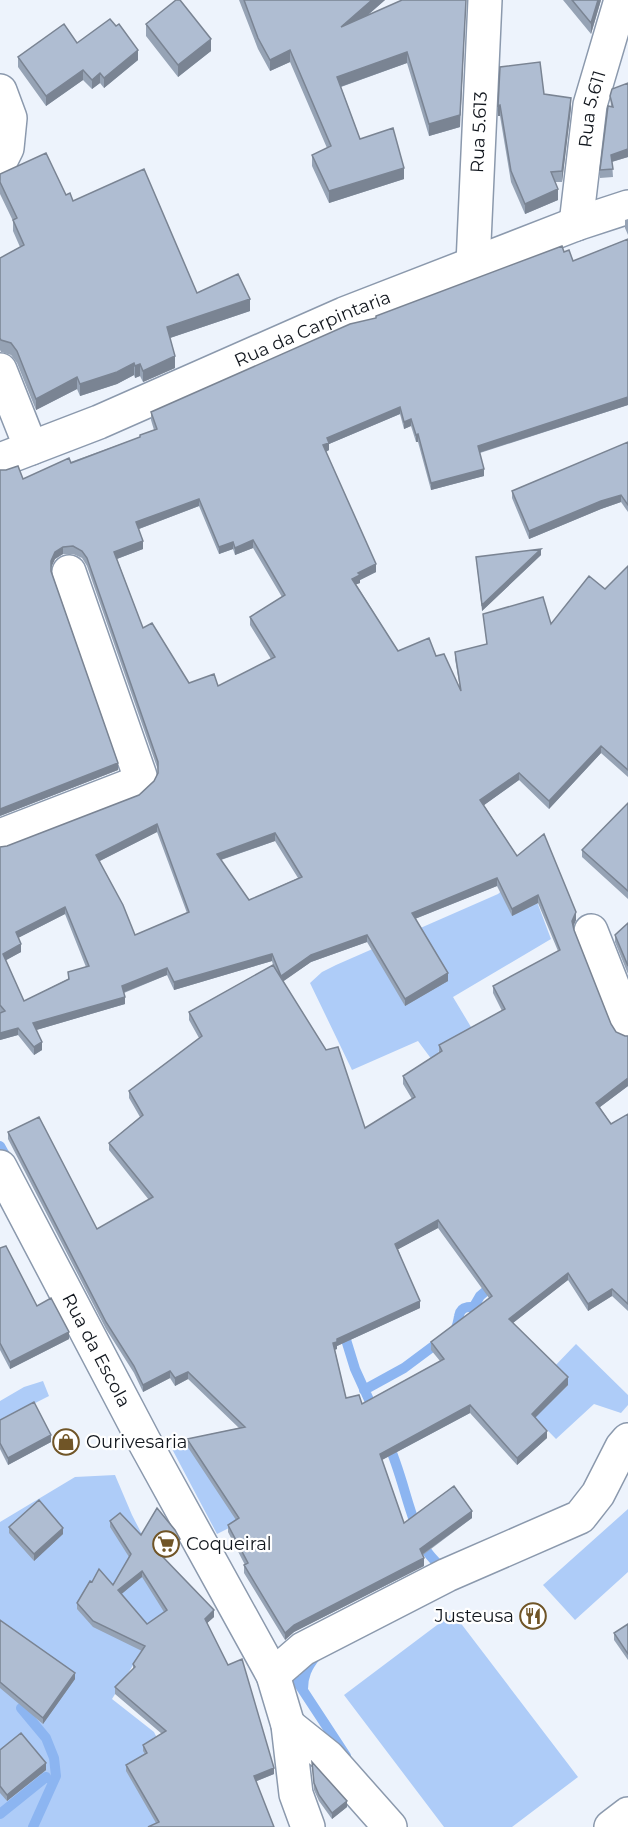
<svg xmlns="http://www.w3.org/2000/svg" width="628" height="1827" viewBox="0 0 628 1827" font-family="Montserrat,sans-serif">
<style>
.green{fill:#aeccf8}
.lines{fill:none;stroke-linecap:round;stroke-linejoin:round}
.stream{stroke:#8cb5f1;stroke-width:10}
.minor-casing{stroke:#8b99ad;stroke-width:36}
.minor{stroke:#fff;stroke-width:33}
.wall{fill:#96a3b5;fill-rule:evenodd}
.shaded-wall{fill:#7a8493}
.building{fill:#afbdd2;stroke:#7a8493;stroke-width:1.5;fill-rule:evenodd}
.labels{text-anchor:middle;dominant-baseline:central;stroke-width:4.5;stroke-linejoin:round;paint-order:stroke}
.street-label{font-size:18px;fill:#12171e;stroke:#fff}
.poi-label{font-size:18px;fill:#12171e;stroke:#fff;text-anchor:start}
</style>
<rect width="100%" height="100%" fill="#edf3fc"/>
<path class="green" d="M522 862 551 939 453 997 474 1032 438 1052 442 1060 435 1064 418 1041 352 1070 310 983 322 972 336 965 498 894 517 877Z
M576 1344 628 1395V1405L621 1413 594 1404 556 1439 485 1366 537 1415 568 1385 552 1369Z
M43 1381 49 1396 0 1421V1401L24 1387Z
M197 1444 269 1485 231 1527 217 1534 171 1447Z
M115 1475 132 1515 173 1595 165 1614 112 1699 154 1732 201 1827H0V1522L75 1477Z
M628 1509V1572L575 1620 543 1585Z
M453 1613 578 1777 512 1827H444L344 1695Z"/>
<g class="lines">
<path class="stream" d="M0 1146 10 1164
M473 1308 480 1296 494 1284
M343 1330 355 1369 375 1413
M364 1390 404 1368 455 1330C458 1325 458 1322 459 1316 461 1302 478 1308 488 1309
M387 1441C403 1475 408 1514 425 1548 430 1558 440 1564 445 1574
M287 1666 346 1756
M303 1689C303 1676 307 1667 316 1656
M21 1708 46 1738 54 1758 56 1776 33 1827
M0 1814 46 1777"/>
<g class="minor-casing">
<g id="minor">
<path d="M0 91 10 118 7 148 0 162"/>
<path id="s1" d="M576 224 590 105 621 0"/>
<path id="s2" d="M473 264 485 0"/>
<path d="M0 370 31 448"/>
<path id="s3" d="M0 460 99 422 344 314 576 224 628 207"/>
<path d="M0 836 132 785 140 776 69 572"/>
<path d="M591 931 628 1025"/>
<path id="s4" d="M0 1167 144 1441 273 1675 288 1725 296 1794 308 1827"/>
<path d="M273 1675 303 1649 447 1575 580 1517 598 1494 622 1447 628 1440"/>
<path d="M288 1725 328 1757 390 1827"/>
<path d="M611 1827 628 1814"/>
</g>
</g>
<use href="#minor" class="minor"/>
</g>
<path class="wall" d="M239 0H385L367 16 402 0 460 127 429 136 407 63 341 87 360 139 404 179 329 203 312 166V155L327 148 290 62 270 71 258 49Z
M563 0H601L591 34Z
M146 24 211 51 178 77 146 36Z
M77 43 138 60 104 88 100 83 92 89 83 80 46 106 18 67V57Z
M544 94 571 108 562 182H555L558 200 525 214 511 182 500 116H498V106Z
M610 96 628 157 612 162 613 177 600 178V170L611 106Z
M0 174 66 195 197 293 250 311 170 338 175 368 143 382 140 376 135 378 134 375 117 384 80 396 77 389 36 410 17 363 11 355 1 352 0 350V258L20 247 13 231V221L0 194Z
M628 219V235L625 228V220Z
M628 239V405L480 453 484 476 431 490 418 442H416L411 426 404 429 400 414 329 444V450L326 452 376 572 360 580V583L356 584 398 651 436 656 460 688 455 659V652L487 645 483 614 551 624 605 589 628 566V777L601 753 549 809 519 780 484 805 517 856 576 920 573 927 574 930 611 1024 616 1032 625 1036H628V1086L600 1107 611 1124 628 1114V1311L612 1296 588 1311 568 1280 513 1323 568 1385 535 1417 547 1438 517 1465 470 1413 382 1460 404 1523 472 1518 423 1555 424 1566 294 1632 285 1640 244 1573V1565H245L228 1532V1525L236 1520 187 1446V1439L239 1428 188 1379 175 1386 170 1378 143 1392 134 1373 106 1329 8 1139V1132L97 1229 149 1200 109 1150V1143L140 1117 129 1098V1091L199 1038 189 1020V1012L273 965 272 961 174 990 167 975 124 993 125 1004 36 1030 42 1050 34 1055 18 1035 0 1040V847L7 846 139 795 154 781 158 773V770L87 566 82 558 73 554H63L55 559 51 567V571L118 770 0 816 23 479 140 437V435L154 430 151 420V412L376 318 564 252 573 261ZM199 506 219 554 233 549 235 555 253 548 282 597 250 617V625L271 659 218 686 189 683 143 628 117 559 143 549 139 529ZM157 832 187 913 135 935 99 861ZM275 841 298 878 249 900 221 860ZM497 886 512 916 538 903 558 951 493 986V993L502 1011 439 1045V1053L403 1076V1084L412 1099 365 1128 283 981 311 962 367 942 405 1006 448 981 415 919ZM65 914 86 967 68 972V979L24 1001 5 960 21 952 18 938ZM438 1228 489 1298 431 1342V1350L440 1361 362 1404 346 1398 335 1350 337 1349V1346L420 1308 398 1249Z
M628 442V512L621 502 601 509 529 539 512 498V491Z
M541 555 482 611 476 557Z
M628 803V899L582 857V850Z
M628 923V974L615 942V935Z
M0 1248 37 1306 69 1339 10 1369 0 1350Z
M0 1420 51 1442 8 1465 0 1449Z
M110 1521 141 1535 180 1545 164 1559 214 1617 207 1623 274 1774 156 1823 126 1771V1765L145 1754 143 1751V1745L162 1734 115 1694V1687L133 1669V1664L142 1651 93 1627 77 1609V1603L92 1582 113 1585 129 1557 110 1527ZM142 1577 164 1612 147 1624 121 1594Z
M9 1527 63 1534 34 1561 9 1533Z
M0 1620 75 1679 43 1724 0 1688Z
M628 1624V1660L614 1640V1633Z
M0 1750 46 1770 7 1801 0 1793Z
M312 1762 347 1807 332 1819 319 1801 314 1790Z"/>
<path class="shaded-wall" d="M372 0H385L341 38V27Z
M466 0 460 127 429 136V124Z
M598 0H601L591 34V23Z
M211 39V51L178 77V65Z
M138 50V60L104 88V78Z
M290 50V62L270 71V60Z
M407 52V63L337 88V77Z
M83 70V80L46 106V96Z
M100 73V83L92 89V80Z
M571 98V108L562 182V171Z
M500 105V116H498V106Z
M628 149V157L611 162V155Z
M404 168V179L329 203V191Z
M558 189V200L525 214V204Z
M250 299V311L167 339V327Z
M175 356V368L143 382V371Z
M134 363V375L117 384 80 396V384Z
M140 364V376L135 378V366Z
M77 377V389L36 410V399Z
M628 397V405L478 453V446Z
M400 407V414L329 444V450L323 453V445L327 438Z
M411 419V426L404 429V422Z
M418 434V442H416V435Z
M484 469V476L431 490V483Z
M621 495V502L601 509 529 539V531L601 501Z
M199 499V506L136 530V522Z
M253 540V548L235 555V548Z
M143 541V549L114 560V552Z
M233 542V549L219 554V547Z
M63 547V554L55 559 51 568V561L55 552Z
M541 549V555L482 611V605Z
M376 564V572L360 580V583L352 586V579L358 573Z
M601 746V753L549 809V801Z
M118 763V770L0 816V809Z
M519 773V780L480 808V800Z
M157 824V832L96 863V855Z
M275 833V841L217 861V854Z
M497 878V886L412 920V913Z
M538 895V903L512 916V909Z
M65 907V914L16 939V932Z
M576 912V920L572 929V921Z
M367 935V942L311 962 281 983V976L311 955Z
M21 944V952L3 962V954Z
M272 954V961L174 990V982Z
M167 968V975L122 993V986Z
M448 973V981L405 1006V999Z
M125 997V1004L33 1031V1023Z
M18 1028V1035L0 1040V1033Z
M42 1042V1050L34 1055V1047Z
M628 1078V1086L596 1110V1103Z
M438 1220V1228L395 1251V1244Z
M568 1273V1280L509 1326V1319Z
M612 1289V1296L588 1311V1304Z
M420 1301V1308L337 1346V1349L333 1350V1343L337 1339Z
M69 1332V1339L10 1369V1362Z
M170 1371V1378L143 1392V1385Z
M188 1372V1379L175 1386V1378Z
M568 1377V1385L532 1421V1414Z
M470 1405V1413L380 1461V1454Z
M547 1431V1438L517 1465V1458Z
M51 1435V1442L8 1465V1458Z
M472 1511V1518L420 1556V1549Z
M63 1528V1534L34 1561V1554Z
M180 1539V1545L161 1561V1555Z
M424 1558V1566L294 1632 285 1640V1633L294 1625Z
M142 1571V1577L118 1597V1590Z
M214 1610V1617L205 1625V1619Z
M75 1673V1679L43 1724V1718Z
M46 1763V1770L7 1801V1795Z
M274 1768V1774L254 1782V1776Z
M347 1801V1807L332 1819V1813Z"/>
<path class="building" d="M176 0H180L211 39 178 65 146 24Z
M244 0H372L341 27 402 0H466L460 115 429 124 407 52 337 77 360 139 393 128 404 168 329 191 312 155 331 146 290 50 270 60 258 38Z
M572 0H598L591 23Z
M110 19 116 26 119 24 138 50 104 78 100 73 92 80 83 70 46 96 18 57 64 24 77 43Z
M540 62 544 94 571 98 562 171 551 172 558 189 525 204 511 171 500 105 498 106 500 67Z
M628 83V149L611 155 613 169 600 170 608 106 613 107 610 96 612 89Z
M46 153 66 195 70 193 73 201 144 169 197 293 238 274 250 299 167 327 175 356 143 371 140 364 135 366 134 363 117 372 80 384 77 377 36 399 17 351 11 343 1 340 0 338V258L24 245 13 220 17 218 0 182V174Z
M628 239V397L478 446 484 469 431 483 418 434 416 435 411 419 404 422 400 407 327 438 329 443 323 445 376 564 358 573 360 575 352 579 398 651 429 638 436 656 444 654 461 691 455 652 487 644 483 614 543 597 551 624 589 576 605 589 628 566V770L601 746 549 801 519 773 480 800 517 856 544 834 576 912 572 921 574 930 611 1024 616 1032 625 1036H628V1078L596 1103 611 1124 628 1114V1304L612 1289 588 1304 568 1273 509 1319 568 1377 532 1414 547 1431 517 1458 470 1405 380 1454 404 1523 454 1486 472 1511 420 1549 424 1558 294 1625 285 1633 244 1565 248 1563 228 1525 239 1518 187 1439 245 1427 188 1372 175 1378 170 1371 143 1385 134 1366 106 1322 8 1132 39 1117 97 1229 153 1197 109 1143 143 1115 129 1091 202 1036 189 1012 273 965 326 1050 338 1047 365 1128 415 1097 403 1076 442 1051 439 1045 505 1009 493 986 560 950 538 895 512 909 497 878 412 913 448 973 405 999 367 935 311 955 281 976 272 954 174 982 167 968 122 986 125 997 33 1023 42 1042 34 1047 18 1028 0 1033V1013L5 1011 0 1005V847L7 846 139 795 154 781 158 773V762L87 558 82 551 73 546 63 547 55 552 51 561V571L118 763 0 809V470H6L18 466 23 479 69 458 71 463 140 437V435L157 429 151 412 350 324 376 318V316L562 246 564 252 569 250 573 261ZM199 499 219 547 233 542 235 548 253 540 285 595 250 617 275 657 218 686 214 674 189 683 152 623 143 628 114 552 143 541 136 522ZM157 824 189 912 135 935 123 905 96 855ZM275 833 302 877 249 900 217 854ZM65 907 89 966 68 972 69 979 24 1001 3 954 21 944 16 932ZM438 1220 492 1296 431 1342 444 1359 362 1404 359 1395 346 1398 333 1343 337 1342V1339L420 1301 395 1244Z
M628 442V505L621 495 601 501 529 531 512 491Z
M541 549 482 605 476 557Z
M628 803V891L582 850Z
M628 923V966L615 935Z
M6 1246 37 1306 51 1298 69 1332 10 1362 0 1343V1248Z
M34 1402 51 1435 8 1458 0 1443V1420Z
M39 1500 63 1528 34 1554 9 1527Z
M157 1508 175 1530 180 1539 161 1555 214 1610 205 1619 228 1665 242 1659 274 1768 254 1776 274 1827H148L159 1822 126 1765 147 1753 143 1745 166 1731 115 1687 135 1667 133 1664 145 1646 93 1621 77 1603 90 1581 92 1582 99 1569 113 1585 131 1554 110 1521 120 1513 141 1535ZM142 1571 167 1610 147 1624 118 1590Z
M0 1620 75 1673 43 1718 0 1682Z
M628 1624V1654L614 1633Z
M21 1733 46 1763 7 1795 0 1786V1750Z
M312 1762 347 1801 332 1813 319 1795 314 1783Z"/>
<defs>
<g id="shop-ring" transform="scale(1.35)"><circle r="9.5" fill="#fff" stroke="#705527" stroke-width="1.5"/><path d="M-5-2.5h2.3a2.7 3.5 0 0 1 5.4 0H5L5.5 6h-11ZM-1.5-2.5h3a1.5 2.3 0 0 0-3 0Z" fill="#705527"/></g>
<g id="supermarket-ring" transform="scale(1.35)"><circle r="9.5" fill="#fff" stroke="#705527" stroke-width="1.5"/><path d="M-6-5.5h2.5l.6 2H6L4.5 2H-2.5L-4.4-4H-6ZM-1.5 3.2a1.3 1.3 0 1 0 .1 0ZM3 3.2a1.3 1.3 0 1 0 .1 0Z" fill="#705527"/></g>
<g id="restaurant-ring" transform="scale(1.35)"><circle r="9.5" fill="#fff" stroke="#705527" stroke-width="1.5"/><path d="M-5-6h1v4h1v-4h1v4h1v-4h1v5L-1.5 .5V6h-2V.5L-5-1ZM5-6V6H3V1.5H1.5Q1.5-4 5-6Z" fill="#705527"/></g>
</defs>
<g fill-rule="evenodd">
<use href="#shop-ring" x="66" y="1442"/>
<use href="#supermarket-ring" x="166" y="1544"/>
<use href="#restaurant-ring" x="533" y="1616"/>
</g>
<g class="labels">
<g class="street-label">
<text stroke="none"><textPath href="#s1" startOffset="116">Rua 5.611</textPath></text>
<text stroke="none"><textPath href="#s2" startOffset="132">Rua 5.613</textPath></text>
<text stroke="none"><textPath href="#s3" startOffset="339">Rua da Carpintaria</textPath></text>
<text stroke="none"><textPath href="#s4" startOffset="207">Rua da Escola</textPath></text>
</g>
<g class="poi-label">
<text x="86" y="1442">Ourivesaria</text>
<text x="186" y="1544">Coqueiral</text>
<text x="514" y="1616" text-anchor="end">Justeusa</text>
</g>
</g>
</svg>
